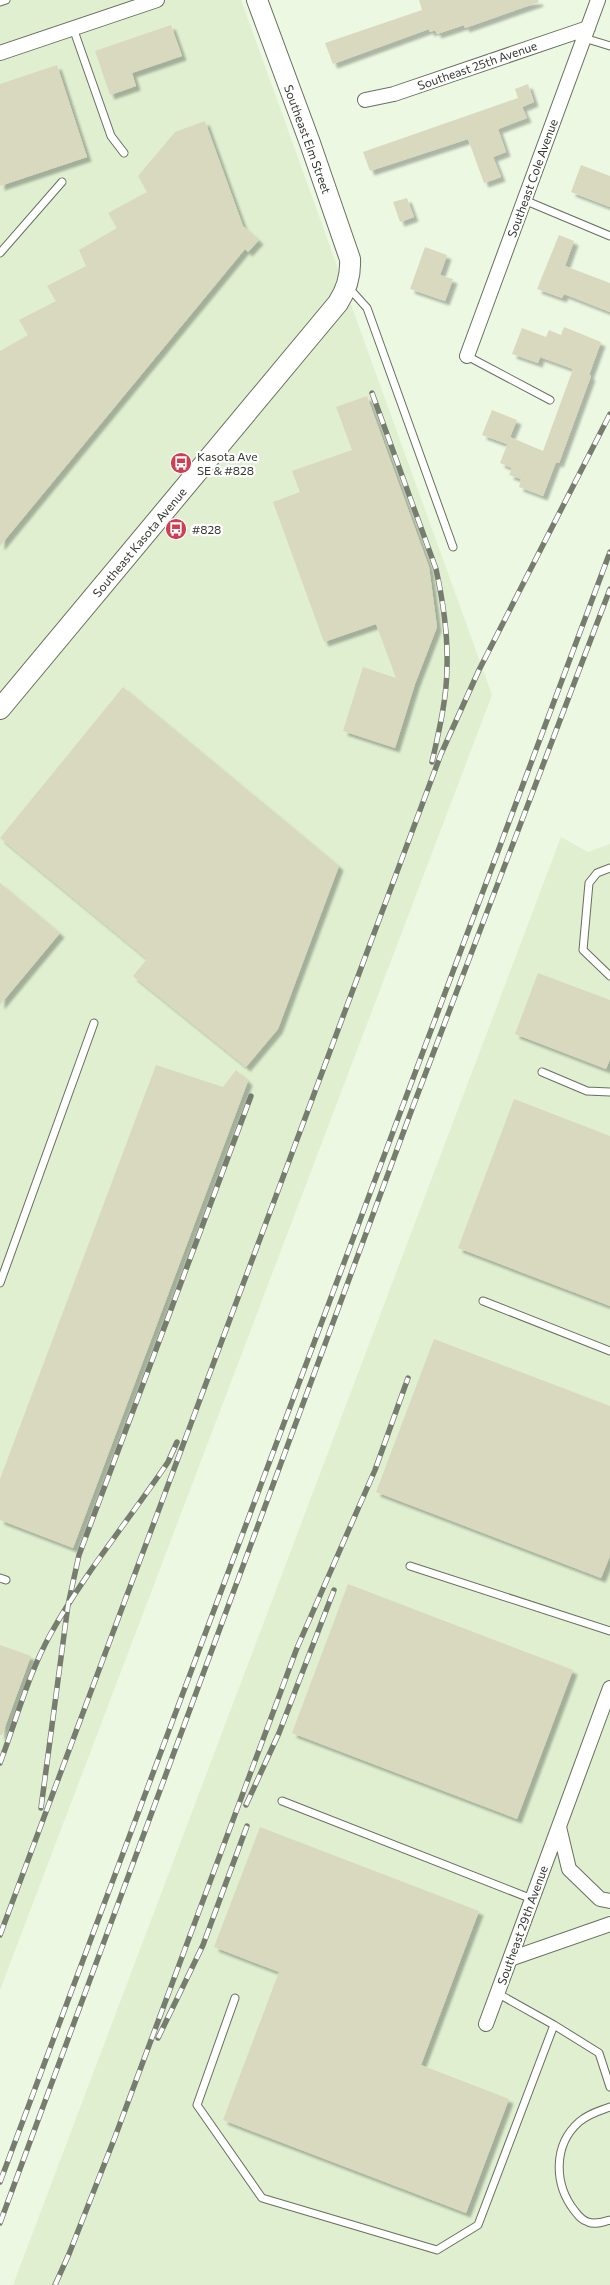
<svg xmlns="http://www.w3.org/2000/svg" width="610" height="2285" viewBox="0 0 610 2285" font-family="Commissioner,sans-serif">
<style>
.built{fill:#dfefd0}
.building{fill:#d9d9c0;filter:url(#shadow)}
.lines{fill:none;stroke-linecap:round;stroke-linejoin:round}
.lane-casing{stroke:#67715d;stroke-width:9}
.street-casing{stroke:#67715d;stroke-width:16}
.secondary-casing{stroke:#67715d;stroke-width:22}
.lane{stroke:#fff;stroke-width:7}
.street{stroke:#fff;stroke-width:14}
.secondary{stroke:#fff;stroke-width:20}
.rail-casing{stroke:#767d6f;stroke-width:5.5}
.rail{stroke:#fff;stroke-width:4;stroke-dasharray:11;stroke-linecap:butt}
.labels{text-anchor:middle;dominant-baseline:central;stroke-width:4.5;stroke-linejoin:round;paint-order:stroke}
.street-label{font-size:12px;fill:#353930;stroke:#fff}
.poi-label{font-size:12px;fill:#353930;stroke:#fff;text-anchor:start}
</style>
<defs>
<filter id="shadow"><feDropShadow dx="4.5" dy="4.5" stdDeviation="1" flood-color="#0004"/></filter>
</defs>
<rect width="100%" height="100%" fill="#ecf8e1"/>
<path class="built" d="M0 0H241L492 695 0 1990Z
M561 837 588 852 610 844V2285H13Z"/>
<path class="building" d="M419 0H538L539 2 465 28 464 25 437 34 435 30 430 32 429 29 333 64 325 43 422 10Z
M171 25 182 56 132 73 136 86 110 95 95 51Z
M57 65 87 157 0 186V84Z
M528 84 534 102 522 107 527 118 498 129 506 152 493 157 501 177 484 183 468 139 370 171 363 152 518 98 515 89Z
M205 121 243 226 259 240 248 252 245 249 0 546V351L28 335 19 320 56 301 47 286 86 266 79 250 117 228 108 213 147 192 138 176 175 132Z
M581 165 610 176V207L571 192Z
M407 198 414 217 400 222 393 202Z
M559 235 574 241 565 266 610 283V312L564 294 562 298 537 289Z
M425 247 447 255 440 275 453 279 445 301 410 289Z
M564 327 601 342 589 375 591 376 559 463 556 462 543 496 519 487 521 479 509 475 512 468 500 463 510 437 543 451 573 369 540 357 538 363 512 354 522 328 546 337 549 330 561 335Z
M367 396 429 567 437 627 415 684 395 748 343 731 363 667 396 678 376 624 324 642 273 502 300 492 292 471 352 450 336 407Z
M492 410 517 420 507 444 482 435Z
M123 687 339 866 278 1029 246 1067 133 976 147 959 0 838Z
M0 883 60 933 0 1005Z
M538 973 610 1000V1059L606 1069 515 1034Z
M156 1065 223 1087 236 1070 248 1081 73 1548 0 1520V1479Z
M514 1099 610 1136V1306L458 1248Z
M434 1339 610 1406V1556L601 1578 376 1492Z
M348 1584 573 1670 517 1819 292 1733Z
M0 1645 31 1656 2 1735H0Z
M260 1827 479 1911 421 2065 509 2099 466 2213 223 2120 279 1972 214 1947Z"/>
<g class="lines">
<g class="lane-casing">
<path id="lane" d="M0 2 6 0
M73 28 111 136 124 153
M584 38 610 46
M524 200 610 236
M0 253 62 182
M349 288 367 308 453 547
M467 356 550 400
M610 868 597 873 589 883 583 950 610 976
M542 1072 587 1091 610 1092
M0 1283 94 1023
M483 1301 610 1351
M410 1566 610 1631
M0 1578 6 1580
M282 1801 532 1899
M235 1998 197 2105 262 2198 437 2250 478 2225 554 2025 497 1993
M554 2025 599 2053 610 2087
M610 2107C599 2111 588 2114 579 2122 553 2145 554 2184 574 2210 578 2215 581 2220 588 2222 595 2225 603 2222 610 2220"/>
</g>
<g class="street-casing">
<path id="street" d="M0 53 157 0
M365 100 394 94 588 28
M467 356 598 0
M559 1827 569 1869 600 1899 610 1901
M510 1959 610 1924
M486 2024 610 1688"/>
</g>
<g class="secondary-casing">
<path id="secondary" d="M0 709 338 303C347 289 351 276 350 259L310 143 257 0"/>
</g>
<use href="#lane" class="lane"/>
<use href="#street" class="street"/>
<use href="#secondary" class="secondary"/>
<g class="rail-casing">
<path id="rail" d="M372 393 436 569C443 601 448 634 447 666 447 698 439 731 432 762
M0 1763C16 1721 28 1675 50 1635 84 1574 129 1520 168 1462L177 1442
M246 1805 279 1733 334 1590
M41 1808 68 1605 79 1555 251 1096
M0 1935 441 754 479 670 610 414
M158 2038 203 1945 247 1826
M0 2182 610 552
M0 2223 412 1109 610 589
M55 2285 69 2254 115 2137 297 1648 375 1470 408 1378"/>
</g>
<use href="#rail" class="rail"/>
</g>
<defs>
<g id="bus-disc" transform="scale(1.125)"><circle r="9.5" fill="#cf3f52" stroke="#fff"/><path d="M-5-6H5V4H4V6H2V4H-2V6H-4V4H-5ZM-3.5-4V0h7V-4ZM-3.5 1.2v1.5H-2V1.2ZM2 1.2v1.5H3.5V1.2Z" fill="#fff"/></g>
</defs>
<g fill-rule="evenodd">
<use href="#bus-disc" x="181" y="463"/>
<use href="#bus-disc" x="176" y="529"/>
</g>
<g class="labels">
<g class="street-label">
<text transform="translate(477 65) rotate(-19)">Southeast 25th Avenue</text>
<text transform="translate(308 139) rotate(70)">Southeast Elm Street</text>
<text transform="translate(532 178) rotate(-70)">Southeast Cole Avenue</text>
<text transform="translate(139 542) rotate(-50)">Southeast Kasota Avenue</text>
<text transform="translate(522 1925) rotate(-70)">Southeast 29th Avenue</text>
</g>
<g class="poi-label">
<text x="197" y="456">Kasota Ave<tspan x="197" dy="14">SE &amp; #828</tspan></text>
<text x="192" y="529">#828</text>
</g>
</g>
</svg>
